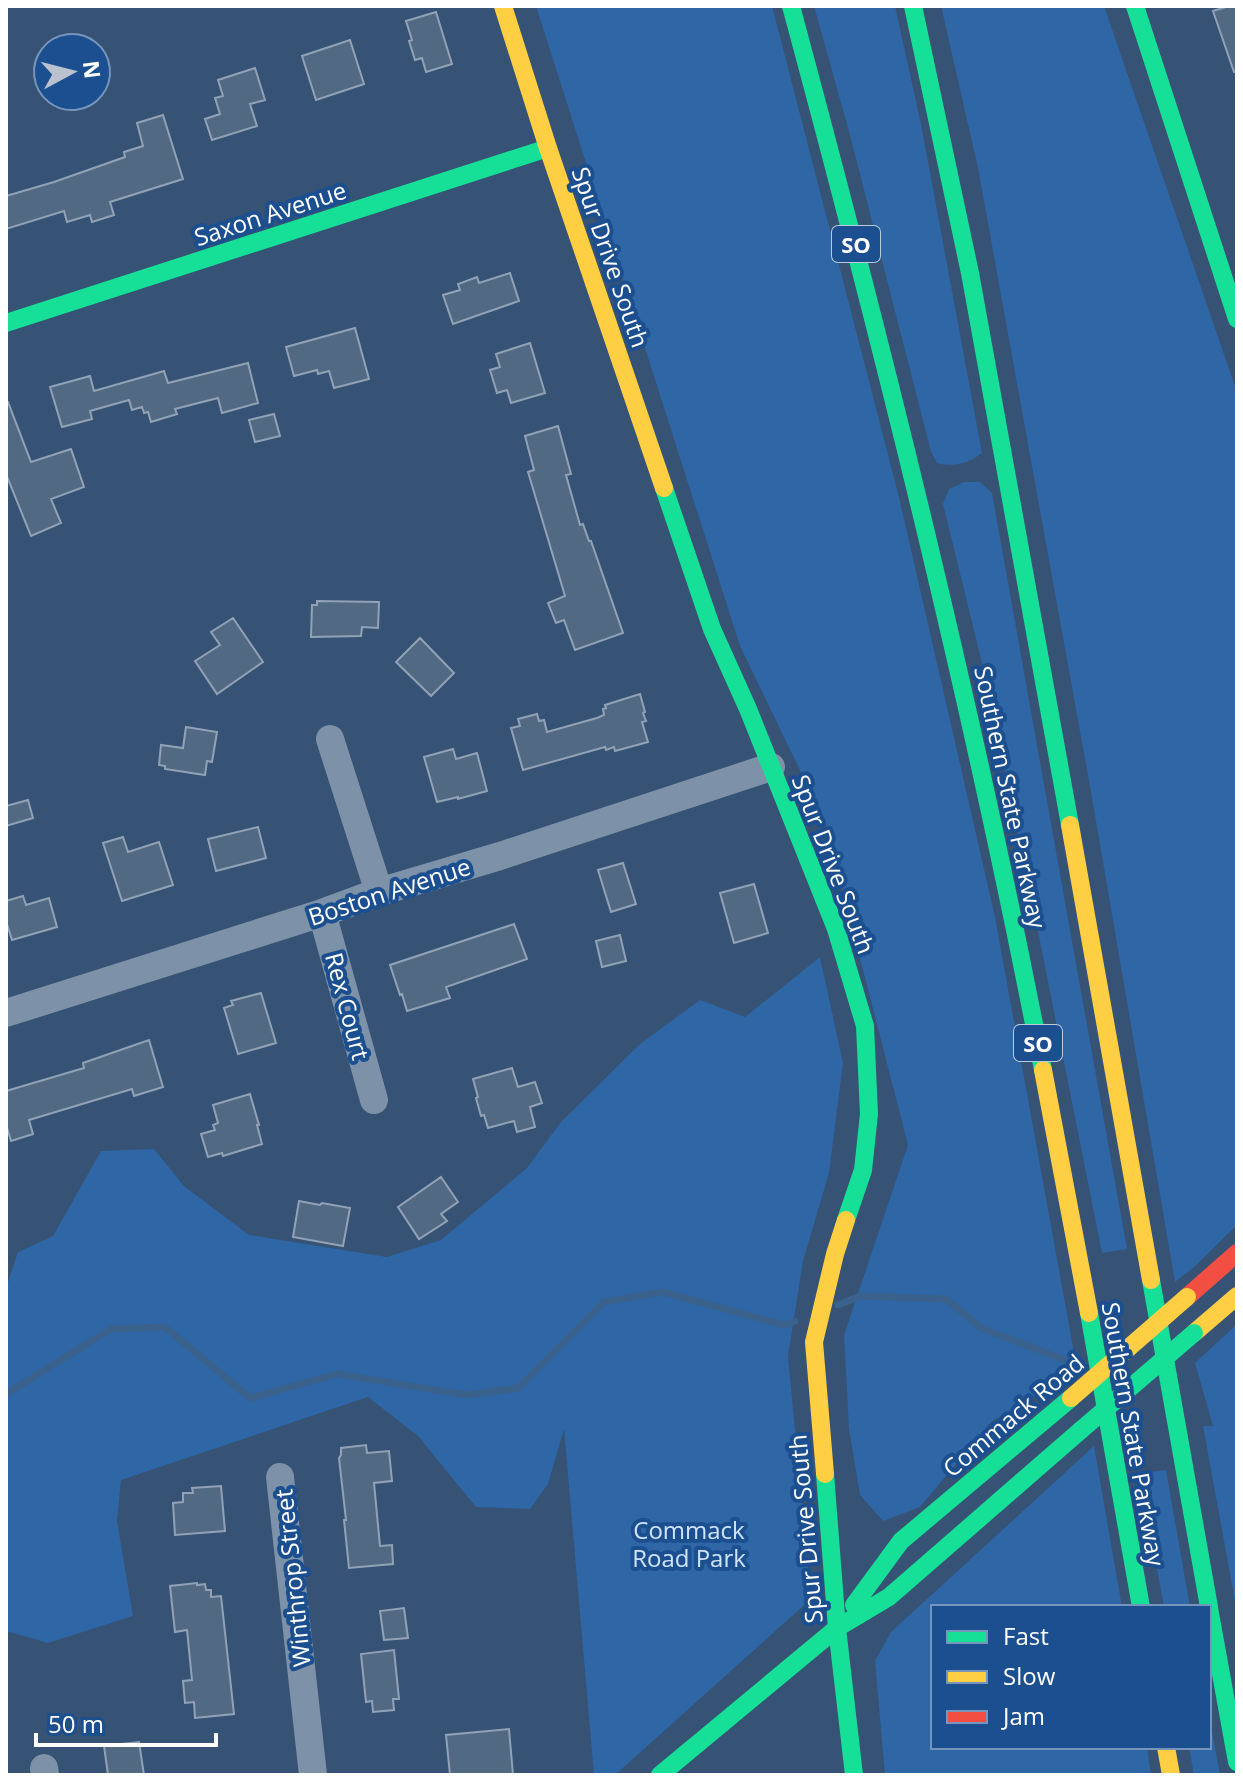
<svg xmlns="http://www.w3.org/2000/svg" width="1243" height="1781" viewBox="0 0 1243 1781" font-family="'Open Sans',sans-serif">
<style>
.green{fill:#2f66a5}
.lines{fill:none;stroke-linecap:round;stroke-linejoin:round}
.stream{stroke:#3b618d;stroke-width:7}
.building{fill:#526984;stroke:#92a2b6;stroke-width:2}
.street{stroke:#7d92a8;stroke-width:28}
.fast{stroke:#16e098;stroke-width:18}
.slow{stroke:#ffcf43;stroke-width:18}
.jam{stroke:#f24e42;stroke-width:18}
.fast-bridge{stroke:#16e098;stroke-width:18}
.slow-bridge{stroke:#ffcf43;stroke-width:18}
.labels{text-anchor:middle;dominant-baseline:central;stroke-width:8;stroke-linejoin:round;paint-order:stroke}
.shield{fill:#1b4f8f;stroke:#bbcadd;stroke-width:2}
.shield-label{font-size:22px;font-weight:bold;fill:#fff}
.street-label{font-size:24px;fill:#fff;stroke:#1b4f8f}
.park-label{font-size:24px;fill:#cfe3fa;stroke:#1b4f8f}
</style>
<rect width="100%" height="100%" fill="#365274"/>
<path class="green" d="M536 6H772L899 497 995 917 1077 1369 1066 1379 1034 1396 991 1422 920 1507 883 1521 860 1495 849 1429 844 1335 908 1145 825 822 740 646Z
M814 6H895L921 124 982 453C970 463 952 468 937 463L931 452 850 135Z
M941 6H1104L1237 392V1225L1193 1268 1175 1282 1091 792 978 168Z
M964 482H980L992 493 1127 1249 1102 1253 1028 881 982 663 943 504 949 489Z
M820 957 843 1063 829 1173 803 1261 788 1356 811 1599 615 1775H594L564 1429 548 1484 530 1509 476 1507 418 1436 368 1397 121 1480 117 1521 133 1616 48 1643 6 1631V1288L18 1252 53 1236 101 1151 154 1149 184 1186 249 1235 387 1257 441 1240 527 1168 561 1122 640 1044 700 1000 745 1017Z
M1237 1324V1612L1203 1426H1213L1195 1363Z
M1094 1446 1122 1607H933V1747H1147L1151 1775H885L875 1661 891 1632Z
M1166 1470 1190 1607H1164L1140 1473Z
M1209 1714 1220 1775H1194L1189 1747H1209Z"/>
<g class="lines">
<path class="stream" d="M838 1305 860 1296 946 1299 981 1328 1065 1360
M6 1394 111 1329 165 1327 250 1398 337 1374 467 1395 518 1388 604 1302 663 1292 784 1325 795 1321"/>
</g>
<path class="building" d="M1229 6H1237V71L1234 72 1213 11Z
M436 12 452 64 426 72 422 58 415 60 409 41 412 40 406 21Z
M350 40 364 84 316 100 302 56Z
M255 68 265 100 250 104 257 126 212 140 205 119 220 114 215 98 223 96 218 80Z
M163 115 183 179 110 202 114 215 92 222 90 215 67 222 64 211 6 229V196L54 182 125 157 124 152 143 146 137 123Z
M510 273 519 301 453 324 443 295 460 290 458 284 477 277 479 283Z
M355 328 369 379 334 388 329 371 318 374 317 370 294 376 286 347Z
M530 343 545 393 511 403 507 390 497 393 490 370 500 367 496 354Z
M248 363 258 403 222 413 218 398 175 409 177 414 151 422 148 412 144 413 142 407 132 410 129 400 90 411 92 419 62 427 50 387 90 376 94 391 164 371 168 383Z
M6 402H8L31 462 71 449 84 487 51 499 61 523 31 536 6 474Z
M274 414 280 436 255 442 249 420Z
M558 426 571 474 566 475 580 525 583 524 589 541H591L623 633 575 650 564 620 556 623 548 603 565 596 528 472 534 470 525 436Z
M317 601 379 602 378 628 362 627 361 636 311 637 312 605H317Z
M233 618 263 662 217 694 195 661 220 645 211 632Z
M420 638 454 673 431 696 396 662Z
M640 694 645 712 643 713 646 721 642 722 648 742 615 751 614 747 606 750 605 747 523 770 511 728 520 726 518 719 537 714 539 721 544 720 547 732 597 718 604 715 603 709 606 708 605 705Z
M186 727 217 732 212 762 207 761 205 775 165 769V766L159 765 161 745 183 748Z
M453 749 456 759 477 753 487 791 458 799V797L437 802 424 757Z
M28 800 33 818 6 826V806Z
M258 827 266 858 216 871 208 839Z
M123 837 128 852 159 842 173 885 122 901 103 843Z
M623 863 636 904 611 912 598 870Z
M754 884 768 933 734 943 720 893Z
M23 896 26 905 49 898 57 927 12 940 6 921V901Z
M514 924 527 959 446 987 450 998 407 1011 402 994 400 995 390 965Z
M620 935 626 961 602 967 596 941Z
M261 993 276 1043 238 1054 224 1008 233 1005 231 1001Z
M149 1040 163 1087 134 1096 132 1089 29 1120 33 1134 11 1141 6 1124V1091L84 1068 83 1063Z
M512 1068 518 1087 535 1082 542 1103 530 1107 535 1127 517 1132 514 1121 488 1128 484 1115 481 1116 476 1098 478 1097 473 1079Z
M250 1094 259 1125H257L262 1144 223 1156 222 1153 208 1157 201 1134 215 1130 213 1125 218 1123 213 1105Z
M441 1177 458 1202 441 1214 447 1221 419 1239 398 1207Z
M299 1201 320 1205 322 1203 350 1208 343 1246 293 1237Z
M366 1445 367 1453 389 1451 392 1481 374 1483 380 1546 392 1545 393 1564 349 1568 344 1520H346L339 1458 341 1455V1448Z
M221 1486 225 1531 175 1535 173 1503 183 1502V1493H193L192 1488Z
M197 1583V1585L205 1584 206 1590H211V1597L221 1596 234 1714 195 1718 194 1702 185 1703 183 1681 192 1680 187 1630 175 1632 170 1586Z
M404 1608 408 1638 384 1640 380 1611Z
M394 1650 399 1699H393L394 1710 373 1712 372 1701 366 1702 361 1654Z
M509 1729 513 1775H450L446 1735Z
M139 1742 144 1775H108L104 1746Z"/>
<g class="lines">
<path class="street" d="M330 739 379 892
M322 913 374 1100
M6 1013 322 913 379 892 500 856 771 767
M280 1477 313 1775
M44 1768 45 1775"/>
<path class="fast" d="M791 6C886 358 974 712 1043 1070
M913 6 970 273 1070 825
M1135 6 1237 319
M6 323 548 148
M664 488 712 629 748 709 836 929 865 1026 869 1114 863 1170 846 1220
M1151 1280 1209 1607
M1089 1313 1141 1607
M825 1474 837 1628 854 1775
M854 1605 901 1541 1071 1398
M1209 1608 1237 1762
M660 1775 837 1628 889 1597 1081 1430"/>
<path class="slow" d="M503 6 548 148 664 488
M1070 825 1151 1280
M1043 1070 1089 1313
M1194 1333 1237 1296
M825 1474 814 1342 835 1254 846 1220
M1166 1747 1171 1775"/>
<path class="jam" d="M1187 1297 1237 1253"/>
<path class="fast-bridge" d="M1081 1430 1194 1333"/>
<path class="slow-bridge" d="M1071 1398 1187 1297"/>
</g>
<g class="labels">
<g class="shield">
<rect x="832" y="226" width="48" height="36" rx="6"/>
<rect x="1014" y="1025" width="48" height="36" rx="6"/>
</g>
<g class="shield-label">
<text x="856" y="244">SO</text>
<text x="1038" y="1043">SO</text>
</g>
<g class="street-label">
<text transform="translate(270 213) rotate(-18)">Saxon Avenue</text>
<text transform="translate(611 257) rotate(71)">Spur Drive South</text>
<text transform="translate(1011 797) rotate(78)">Southern State Parkway</text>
<text transform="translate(834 864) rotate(69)">Spur Drive South</text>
<text transform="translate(389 891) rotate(-18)">Boston Avenue</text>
<text transform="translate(348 1006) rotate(75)">Rex Court</text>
<text transform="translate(1013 1415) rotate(-40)">Commack Road</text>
<text transform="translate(1134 1434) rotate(80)">Southern State Parkway</text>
<text transform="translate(805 1529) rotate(-95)">Spur Drive South</text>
<text transform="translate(292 1578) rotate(-96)">Winthrop Street</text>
</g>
<g class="park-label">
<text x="689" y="1529">Commack<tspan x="689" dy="28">Road Park</tspan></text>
</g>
</g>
<rect width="1243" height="1781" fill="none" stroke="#ffffff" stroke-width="16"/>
<rect x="931" y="1605" width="280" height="144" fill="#1b4f8f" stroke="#7695bc" stroke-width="2"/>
<rect x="947" y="1631" width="40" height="12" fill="#16e098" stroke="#7695bc" stroke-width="2"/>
<text x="1003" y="1645" font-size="24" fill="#ffffff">Fast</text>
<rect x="947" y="1671" width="40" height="12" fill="#ffcf43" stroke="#7695bc" stroke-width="2"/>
<text x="1003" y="1685" font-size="24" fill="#ffffff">Slow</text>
<rect x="947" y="1711" width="40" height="12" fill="#f24e42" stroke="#7695bc" stroke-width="2"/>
<text x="1003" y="1725" font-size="24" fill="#ffffff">Jam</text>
<g transform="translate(72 72) rotate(83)"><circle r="38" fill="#1b4f8f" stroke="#7695bc" stroke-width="2"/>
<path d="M0-6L14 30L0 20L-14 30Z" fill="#b9c2ce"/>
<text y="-12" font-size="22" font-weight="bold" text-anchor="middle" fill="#ffffff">N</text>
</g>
<path d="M36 1733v12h180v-12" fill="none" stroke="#ffffff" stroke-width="4"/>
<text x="48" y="1733" font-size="24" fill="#ffffff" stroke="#1b4f8f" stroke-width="6" paint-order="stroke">50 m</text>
</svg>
